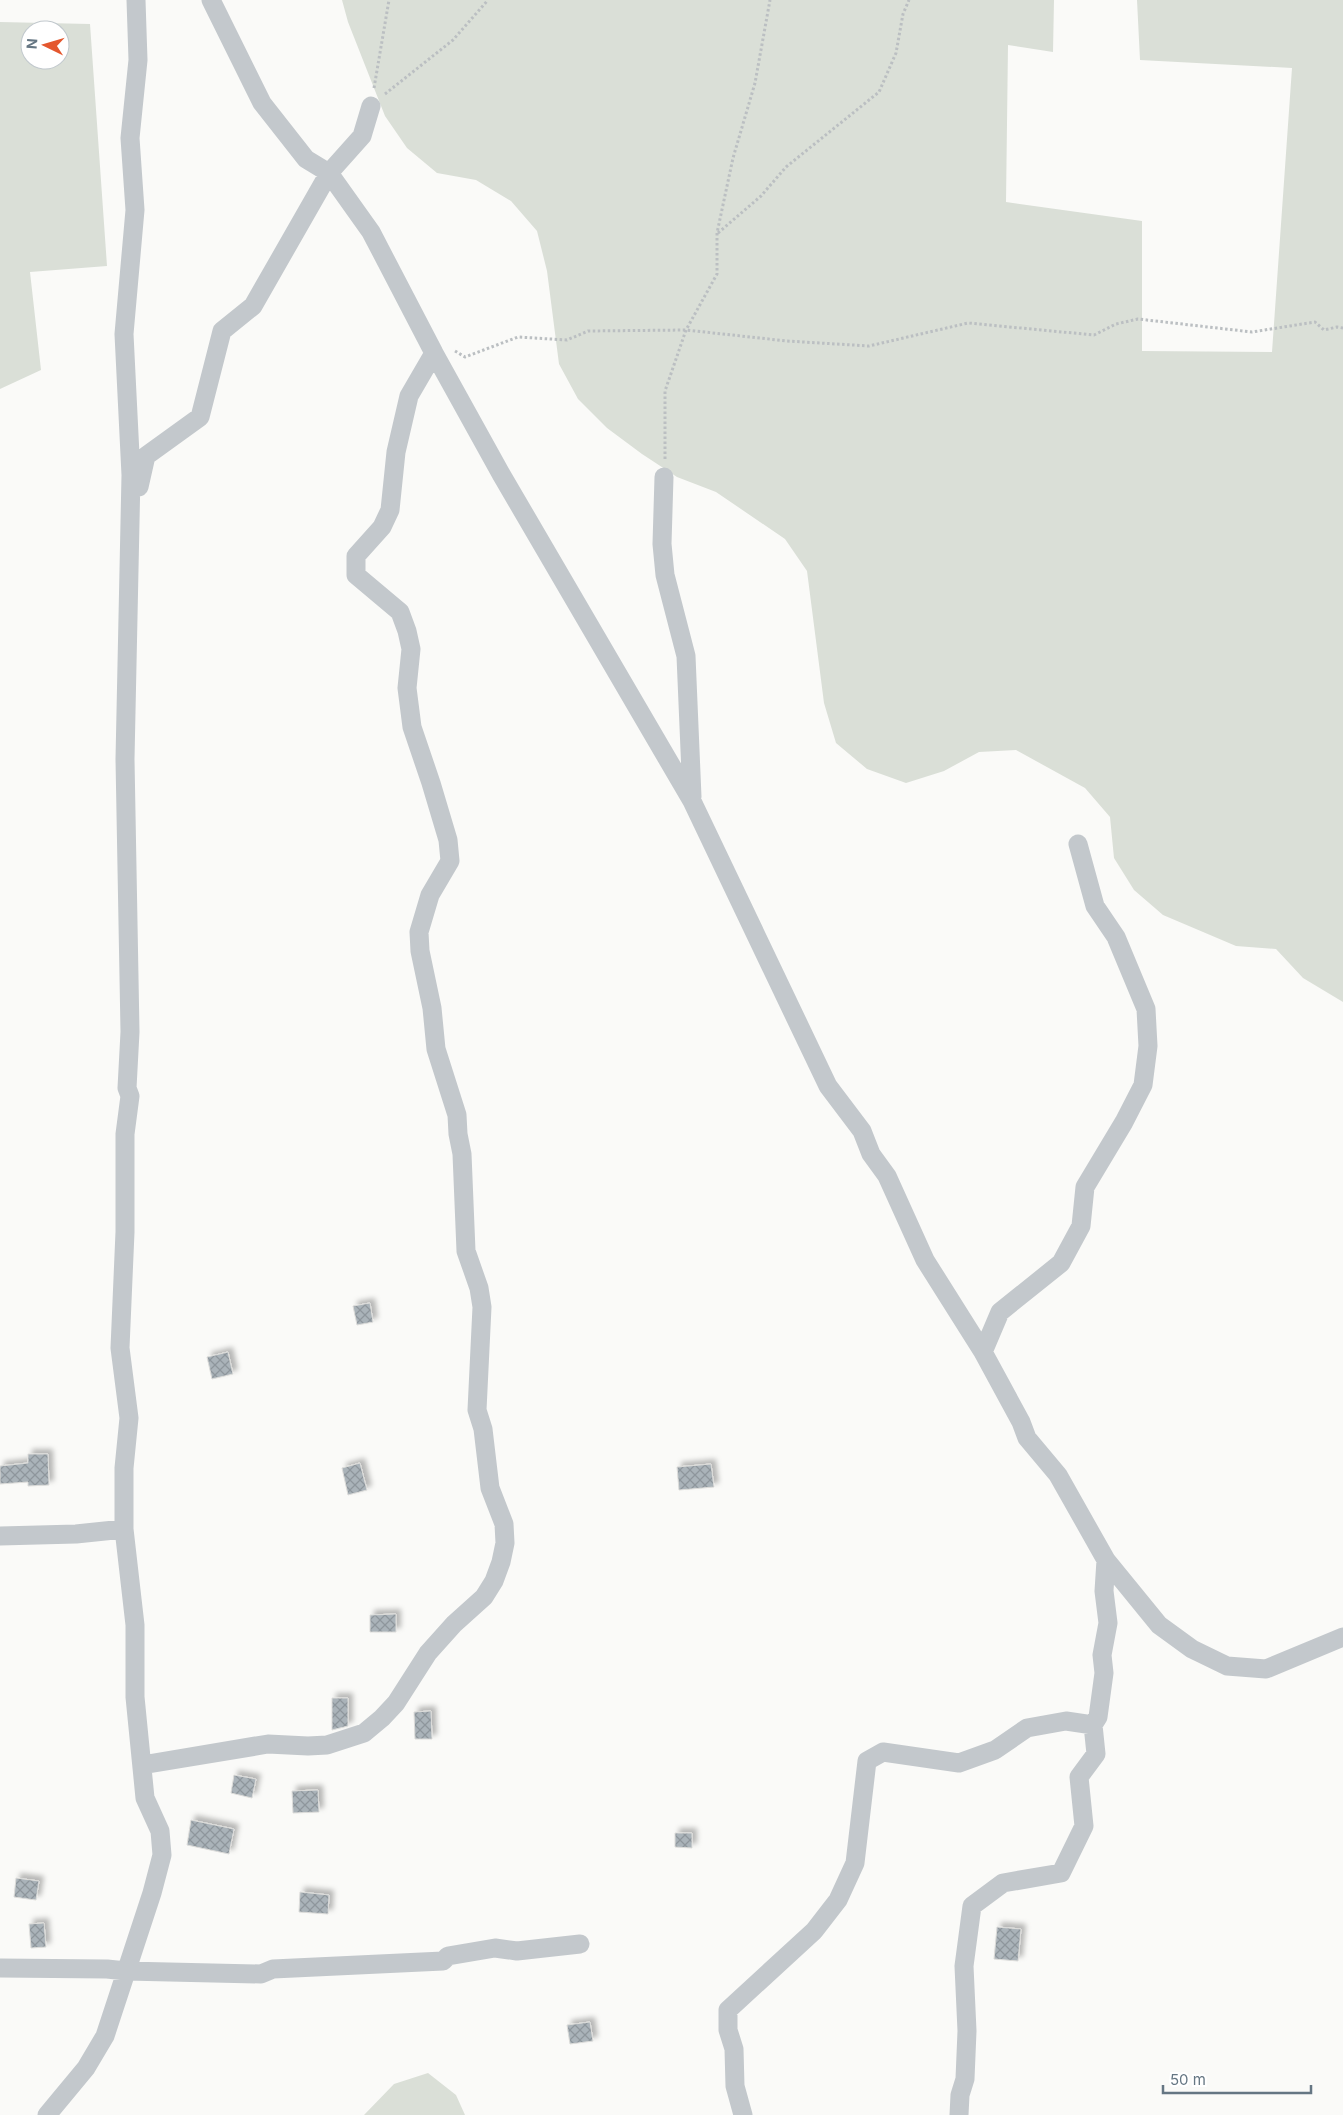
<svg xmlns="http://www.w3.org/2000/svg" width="1343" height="2115" viewBox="0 0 1343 2115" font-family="Inter,sans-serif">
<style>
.grass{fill:#dadfd7;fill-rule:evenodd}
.building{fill:url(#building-cross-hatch);stroke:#dcdcda;filter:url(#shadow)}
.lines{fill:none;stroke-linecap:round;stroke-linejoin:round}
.path{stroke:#bbbfc2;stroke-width:3;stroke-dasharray:2.5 2.5;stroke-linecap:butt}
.minor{stroke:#c3c8cc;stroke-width:19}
</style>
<defs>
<pattern id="building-cross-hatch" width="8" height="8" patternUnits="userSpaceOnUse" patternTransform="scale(1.25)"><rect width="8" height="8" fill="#aab3b9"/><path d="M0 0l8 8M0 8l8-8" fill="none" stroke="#8e969c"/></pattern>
<filter id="shadow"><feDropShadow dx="4.5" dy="-4.5" stdDeviation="2.5" flood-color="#0004"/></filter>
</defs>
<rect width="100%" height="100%" fill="#fafaf8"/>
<path class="grass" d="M342 0H1054L1053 52 1008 45 1006 202 1142 221V351L1272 352 1292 68 1140 60 1137 0H1343V1002L1303 978 1276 949 1236 946 1163 915 1134 890 1114 858 1110 817 1085 788 1016 750 979 752 944 771 906 783 867 769 836 743 824 703 807 571 785 539 716 492 677 477 642 454 607 428 578 399 559 364 547 271 537 231 511 201 476 180 437 173 407 148 385 116 348 22Z
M0 22 90 24 107 266 30 272 41 370 0 389ZM30 30H60V60H30Z
M428 2073 456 2095 465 2115H364L394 2084Z"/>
<path class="building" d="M370 1303 373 1322 357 1325 353 1306Z
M228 1352 233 1374 212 1379 207 1357Z
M28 1454H48L49 1485 28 1486V1482L0 1484V1466L28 1463Z
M360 1463 367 1490 348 1495 342 1468Z
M711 1464 714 1487 679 1490 677 1467Z
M396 1614V1632H370V1615Z
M332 1698H348V1726L332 1730Z
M431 1711 432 1739H415L414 1712Z
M234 1775 256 1779 252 1798 231 1793Z
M318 1790 319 1812 293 1813 292 1791Z
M191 1820 234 1829 229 1854 187 1845Z
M675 1833H692V1848L675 1847Z
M16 1878 39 1881 36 1900 14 1897Z
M300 1892 329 1895 328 1914 299 1912Z
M44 1923 46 1947 31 1948 29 1924Z
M997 1927 1021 1929 1018 1961 994 1959Z
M590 2022 593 2041 570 2044 567 2025Z"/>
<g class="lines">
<path class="path" d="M374 88 389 0
M385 94 453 40 488 0
M718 233 761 196 786 167 879 92 896 53 903 14 909 0
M455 351 465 357 518 337 567 340 588 331 686 330 787 341 869 346 968 323 1094 335 1116 324 1138 319 1252 332 1315 322 1324 330 1337 327 1343 328
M665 459V391L686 330 717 274V233L733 158 755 83 770 0"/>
<path class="minor" d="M211 0 262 103 306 159 329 173 371 232 434 353 501 474 692 801 828 1086 862 1131 871 1154 887 1176 925 1260 983 1352 1021 1422 1027 1438 1058 1475 1106 1560 1104 1591 1108 1623 1102 1655 1104 1673 1098 1717 1093 1725 1096 1754 1079 1777 1084 1826 1061 1873 1003 1883 972 1906 964 1966 967 2031 965 2079 960 2095 959 2115
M664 477 662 544 665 575 686 656 692 797
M139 487 146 456 200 417 222 331 253 306 329 173 362 136 371 106
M983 1352 1000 1312 1061 1263 1081 1226 1085 1187 1124 1122 1143 1085 1148 1046 1146 1009 1116 937 1095 906 1078 844
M0 1536 76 1534 124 1529
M1106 1560 1159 1625 1192 1649 1227 1666 1266 1669 1343 1637
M142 1765 268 1744 308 1746 327 1745 364 1733 382 1718 396 1703 428 1653 454 1624 484 1597 494 1581 501 1562 505 1543 504 1524 490 1488 483 1429 477 1410 482 1307 479 1288 466 1251 462 1154 458 1134 457 1115 436 1049 432 1008 420 951 419 932 430 895 450 861 448 840 431 783 412 727 407 688 411 649 407 631 400 612 356 575V556L382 527 390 510 396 452 409 396 434 353
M0 1968 107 1969 126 1971 261 1974 273 1969 443 1961 448 1956 495 1948 517 1951 580 1944
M47 2115 86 2068 105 2036 152 1893 162 1855 160 1831 145 1798 135 1697V1625L124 1529V1468L129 1418 120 1348 125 1232V1134L130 1096 127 1088 130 1032 125 759 131 475 124 334 135 210 130 138 138 60 136 0
M743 2115 735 2086 734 2049 728 2030V2010L814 1931 838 1900 855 1863 867 1761 883 1752 959 1763 995 1750 1027 1728 1066 1721 1093 1725"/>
</g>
<g transform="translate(45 45) rotate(275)"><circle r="24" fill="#ffffff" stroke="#c1c8cd"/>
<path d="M0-4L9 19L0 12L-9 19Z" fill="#e4572e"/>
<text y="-8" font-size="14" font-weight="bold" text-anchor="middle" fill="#657683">N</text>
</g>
<path d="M1163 2085v8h148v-8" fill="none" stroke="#657683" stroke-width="2.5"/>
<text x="1170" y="2085" font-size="15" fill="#657683" stroke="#ffffff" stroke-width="4" paint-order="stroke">50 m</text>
</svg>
